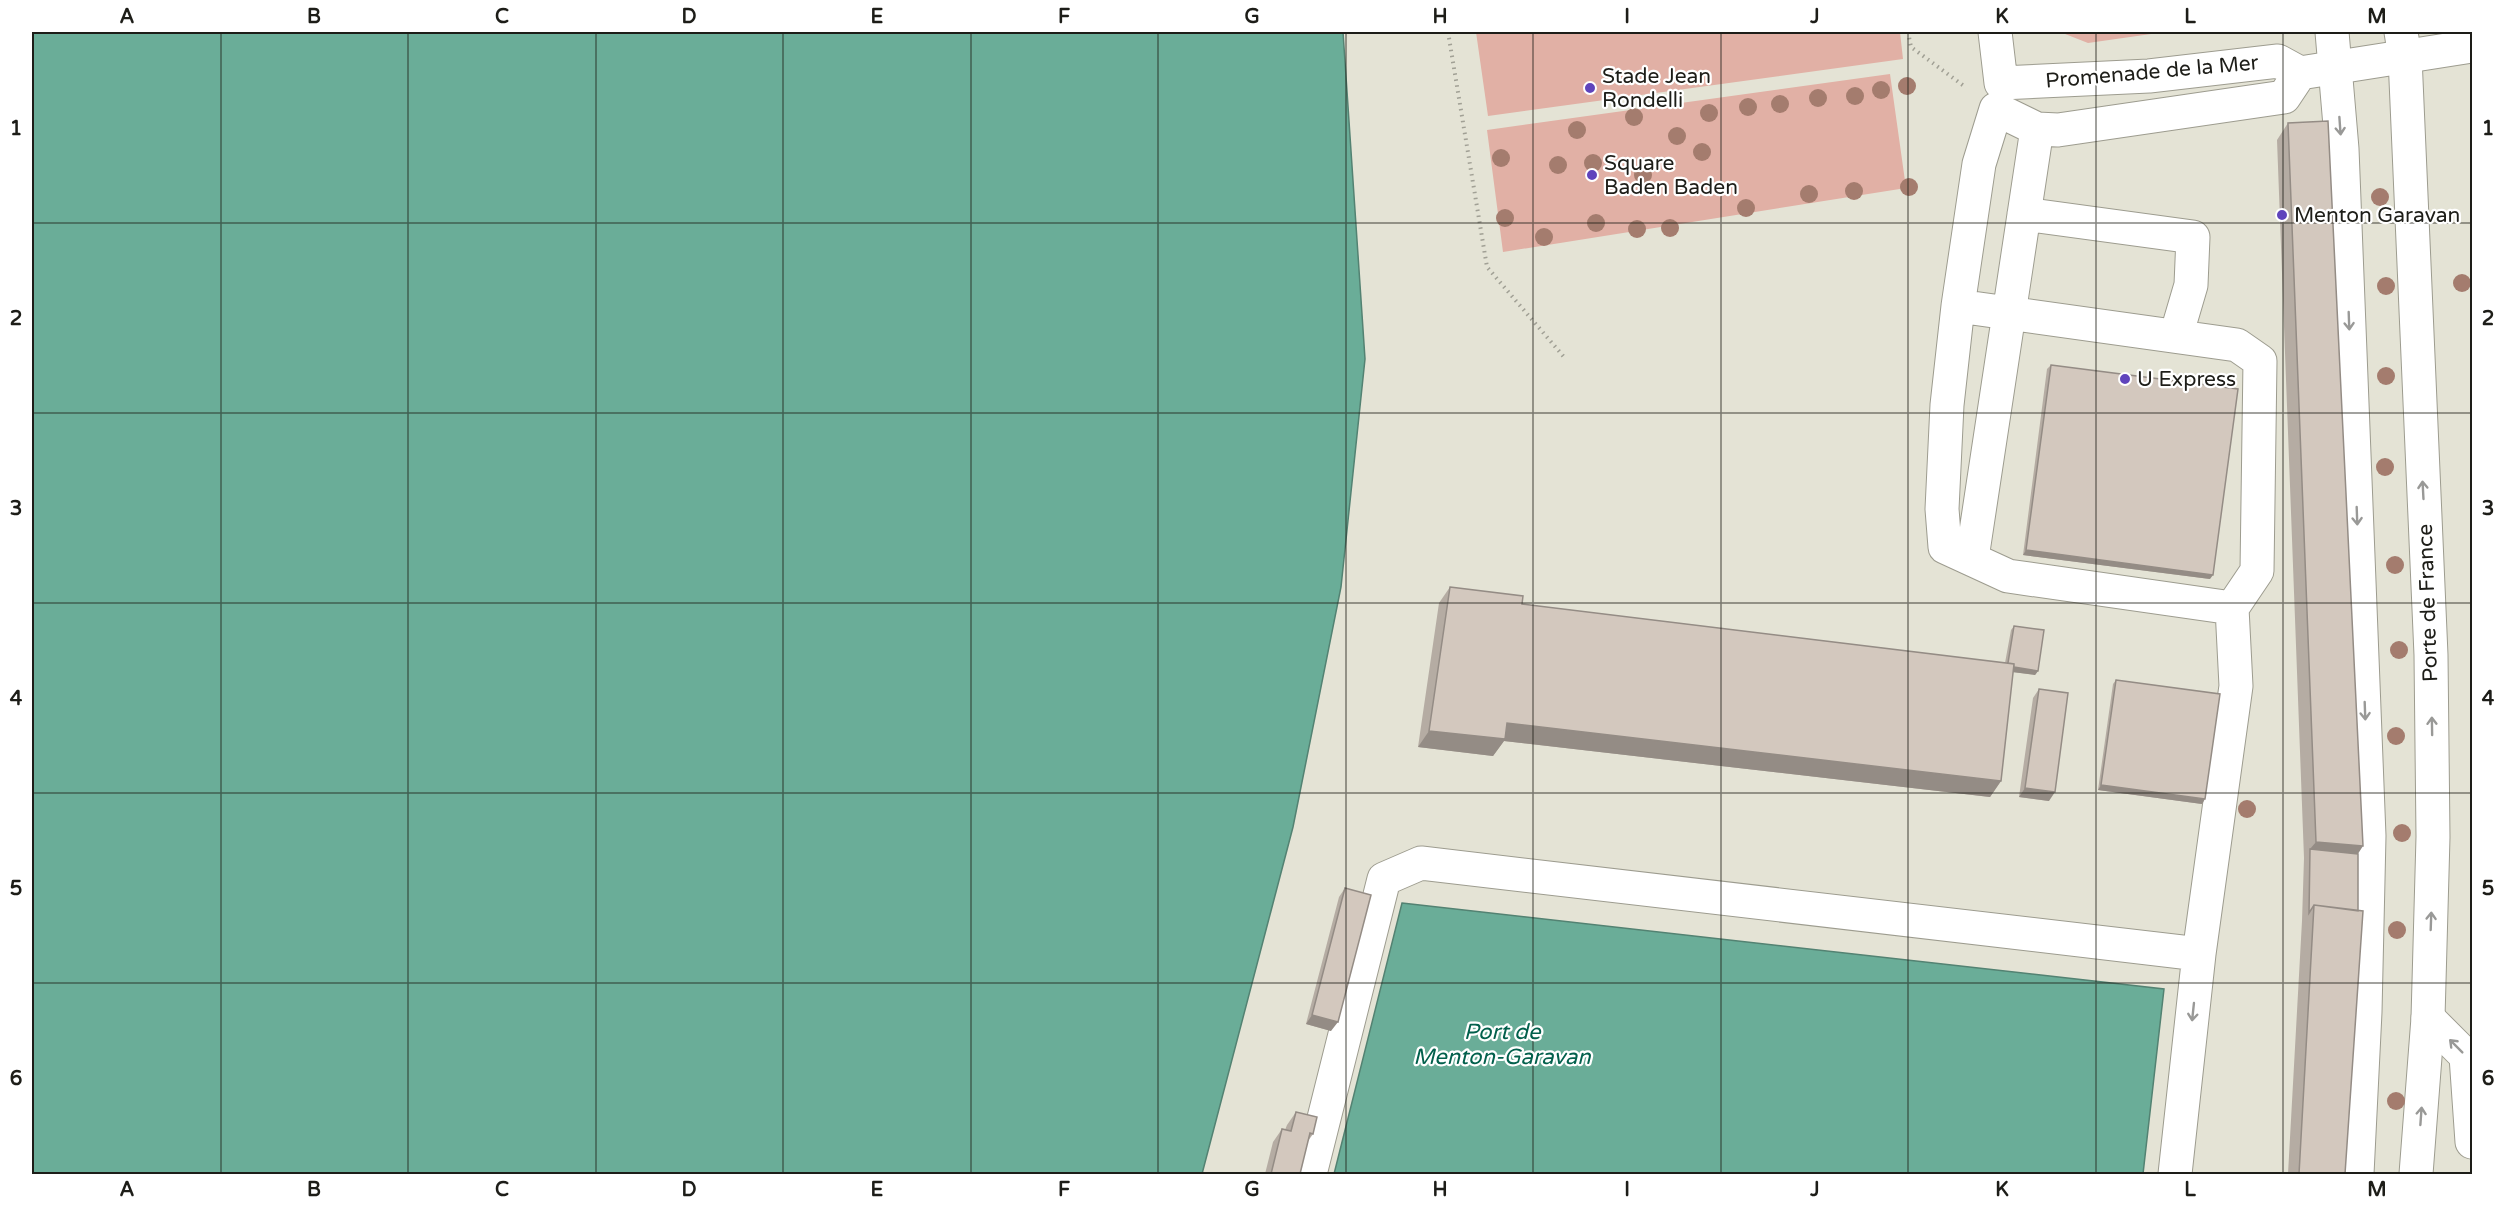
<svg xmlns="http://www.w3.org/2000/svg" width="2504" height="1206" viewBox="0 0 2504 1206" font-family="'Varela Round',sans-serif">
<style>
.green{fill:#e1b0a5}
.water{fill:#6aad98;stroke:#538272;stroke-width:1.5}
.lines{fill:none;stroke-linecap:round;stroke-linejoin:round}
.minor-casing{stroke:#9d9c8f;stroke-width:35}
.major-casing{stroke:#9d9c8f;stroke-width:35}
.path{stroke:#a1a095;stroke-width:4;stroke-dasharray:1.5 4.5;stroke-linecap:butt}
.minor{stroke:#fff;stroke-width:33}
.major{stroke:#fff;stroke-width:33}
.tree{fill:#a47c6e}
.wall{fill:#b5aca3}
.shaded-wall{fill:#948c85}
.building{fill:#d3c8be;stroke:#948c85;stroke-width:1.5}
.oneway{stroke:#999997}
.grid{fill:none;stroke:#1d1d18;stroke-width:1.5;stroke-opacity:0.55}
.poi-dot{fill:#5f44bc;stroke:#fff;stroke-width:2}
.labels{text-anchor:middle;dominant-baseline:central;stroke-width:4.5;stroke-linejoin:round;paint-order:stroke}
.street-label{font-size:21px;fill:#1d1d18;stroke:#fff}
.poi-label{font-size:21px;fill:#1d1d18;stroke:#fff;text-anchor:start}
.water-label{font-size:22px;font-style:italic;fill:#02604c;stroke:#fff}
.neatline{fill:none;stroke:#1d1d18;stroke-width:2}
.grid-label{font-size:20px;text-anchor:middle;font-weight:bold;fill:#1d1d18}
</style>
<rect width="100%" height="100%" fill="#e4e3d5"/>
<path class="green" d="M1476 32H1900L1903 59 1488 116Z
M2060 32H2165L2088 43Z
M1890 74 1906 188 1503 252 1487 130Z"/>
<path class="water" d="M32 32H1343L1365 359 1341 587 1293 827 1202 1174H32Z
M1402 903 2164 989 2143 1174H1334Z"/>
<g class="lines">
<g class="minor-casing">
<path id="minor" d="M1995 32 2001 83 2149 76 2278 61 2300 73 2472 46
M2024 214 2193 237 2191 285 2176 336
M1958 306 2237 345 2260 361 2257 571 2232 608 2236 686 2199 954 2175 1174
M1972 558 2037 129
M2232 608 2008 576 1945 547 1942 509 1947 405 1958 306 1979 164 1996 109 2037 129 2058 130 2284 97 2300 73
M2428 1018 2466 1056 2472 1142
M1310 1174 1384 879 1421 863 2199 954"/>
</g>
<g class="major-casing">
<path id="major" d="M2332 32 2342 149 2369 836 2365 1012 2357 1174
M2401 32 2405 57 2431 655 2433 837 2428 1018 2416 1174"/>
</g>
<path class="path" d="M1448 32 1487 267 1564 357
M1908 32 1911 47 1964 86"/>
<use href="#minor" class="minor"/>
<use href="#major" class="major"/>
</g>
<g class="tree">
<circle cx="1907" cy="86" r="9"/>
<circle cx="1881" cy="90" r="9"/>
<circle cx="1855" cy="96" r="9"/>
<circle cx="1818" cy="98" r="9"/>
<circle cx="1780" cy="104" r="9"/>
<circle cx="1748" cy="107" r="9"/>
<circle cx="1709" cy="113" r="9"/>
<circle cx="1634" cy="117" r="9"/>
<circle cx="1577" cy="130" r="9"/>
<circle cx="1677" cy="136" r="9"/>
<circle cx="1702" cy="152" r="9"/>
<circle cx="1501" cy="158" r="9"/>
<circle cx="1593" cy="163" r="9"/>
<circle cx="1558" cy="165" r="9"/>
<circle cx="1643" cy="175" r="9"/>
<circle cx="1909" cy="187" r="9"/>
<circle cx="1854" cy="191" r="9"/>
<circle cx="1809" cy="194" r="9"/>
<circle cx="2380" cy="197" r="9"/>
<circle cx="1746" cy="208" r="9"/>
<circle cx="1505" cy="218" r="9"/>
<circle cx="1596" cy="223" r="9"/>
<circle cx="1670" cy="228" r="9"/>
<circle cx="1637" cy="229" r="9"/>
<circle cx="1544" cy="237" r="9"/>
<circle cx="2462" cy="283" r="9"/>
<circle cx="2386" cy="286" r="9"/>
<circle cx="2386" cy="376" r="9"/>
<circle cx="2385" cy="467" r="9"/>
<circle cx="2395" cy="565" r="9"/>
<circle cx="2399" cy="650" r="9"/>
<circle cx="2396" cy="736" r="9"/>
<circle cx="2247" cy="809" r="9"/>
<circle cx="2402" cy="833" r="9"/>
<circle cx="2397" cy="930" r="9"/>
<circle cx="2396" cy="1101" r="9"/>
</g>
<path class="wall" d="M2288 123 2358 854 2345 1174H2288L2302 921 2304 858 2277 140Z
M2051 365 2210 579 2023 555 2047 369Z
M1450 587 1522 604 2005 663 2011 630 2014 626 2038 671 2035 675 2013 672 2001 781 1990 797 1504 741 1493 756 1418 747 1439 603Z
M2116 680 2202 804 2098 790 2113 684Z
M2039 689 2049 801 2019 797 2033 698Z
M1345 888 1331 1031 1306 1024 1339 897Z
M1296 1112 1313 1134 1308 1141 1300 1174H1265L1273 1142 1282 1129 1285 1130 1287 1125Z"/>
<path class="shaded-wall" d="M2026 550 2213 575 2210 579 2023 555Z
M2007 666 2038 671 2035 675 2004 671Z
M1507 723 2001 781 1990 797 1504 741 1493 756 1418 747 1429 731Z
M2101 785 2205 799 2202 804 2098 790Z
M2025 788 2055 792 2049 801 2019 797Z
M2316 842 2363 846 2352 863 2310 849Z
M1312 1015 1338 1022 1331 1031 1306 1024Z"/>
<path class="building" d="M2328 121 2363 846 2316 842 2288 123Z
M2051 365 2238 389 2213 575 2026 550Z
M1450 587 1523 596 1522 604 2014 664 2001 781 1507 723 1505 739 1429 731Z
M2014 626 2044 630 2038 671 2014 667V664L2008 663Z
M2116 680 2220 694 2205 799 2101 785Z
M2039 689 2068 693 2055 792 2025 788Z
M2310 849 2358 854V911L2314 905 2309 913Z
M1345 888 1371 895 1338 1022 1312 1015Z
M2314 905 2363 911 2345 1174H2299Z
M1296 1112 1317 1117 1313 1134 1310 1133 1300 1174H1271L1282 1129 1291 1131Z"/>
<defs><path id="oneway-shaft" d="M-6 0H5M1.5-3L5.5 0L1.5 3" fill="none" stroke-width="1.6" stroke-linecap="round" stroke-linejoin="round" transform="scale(1.5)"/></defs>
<g class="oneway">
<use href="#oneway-shaft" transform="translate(2340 126) rotate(86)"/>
<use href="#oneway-shaft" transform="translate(2349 321) rotate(88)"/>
<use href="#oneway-shaft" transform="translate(2423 490) rotate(-93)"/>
<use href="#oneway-shaft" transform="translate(2357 516) rotate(88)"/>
<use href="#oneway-shaft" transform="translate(2365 711) rotate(88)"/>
<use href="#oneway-shaft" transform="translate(2432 726) rotate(-91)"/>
<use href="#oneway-shaft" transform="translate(2431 921) rotate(-88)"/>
<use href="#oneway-shaft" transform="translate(2193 1012) rotate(96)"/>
<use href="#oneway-shaft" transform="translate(2456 1046) rotate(-135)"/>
<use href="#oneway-shaft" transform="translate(2421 1116) rotate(-86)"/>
</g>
<path class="grid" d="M221 32V1174M408 32V1174M596 32V1174M783 32V1174M971 32V1174M1158 32V1174M1346 32V1174M1533 32V1174M1721 32V1174M1908 32V1174M2096 32V1174M2283 32V1174M32 223H2472M32 413H2472M32 603H2472M32 793H2472M32 983H2472"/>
<g class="poi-dot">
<circle cx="1590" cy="88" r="6"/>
<circle cx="1592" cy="175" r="6"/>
<circle cx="2282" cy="215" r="6"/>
<circle cx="2125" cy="379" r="6"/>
</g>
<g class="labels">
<g class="street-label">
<text transform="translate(2152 72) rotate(-5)">Promenade de la Mer</text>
<text transform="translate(2428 603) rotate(-92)">Porte de France</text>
</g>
<g class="poi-label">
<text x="1602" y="76">Stade Jean<tspan x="1602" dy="24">Rondelli</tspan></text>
<text x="1604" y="163">Square<tspan x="1604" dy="24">Baden Baden</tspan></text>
<text x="2294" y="215">Menton Garavan</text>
<text x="2137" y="379">U Express</text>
</g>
<g class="water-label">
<text x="1502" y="1032">Port de<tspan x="1502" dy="25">Menton-Garavan</tspan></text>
</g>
</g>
<rect width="2504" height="1206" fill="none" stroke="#ffffff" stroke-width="66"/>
<rect x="33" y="33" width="2438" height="1140" class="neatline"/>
<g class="grid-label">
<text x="127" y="23">A</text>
<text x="314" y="23">B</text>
<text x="502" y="23">C</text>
<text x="689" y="23">D</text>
<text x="877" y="23">E</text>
<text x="1064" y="23">F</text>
<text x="1252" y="23">G</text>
<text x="1440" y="23">H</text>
<text x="1627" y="23">I</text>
<text x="1815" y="23">J</text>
<text x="2002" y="23">K</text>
<text x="2190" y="23">L</text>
<text x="2377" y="23">M</text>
<text x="16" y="135">1</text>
<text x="2488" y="135">1</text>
<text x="16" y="325">2</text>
<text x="2488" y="325">2</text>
<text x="16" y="515">3</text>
<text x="2488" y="515">3</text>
<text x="16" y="705">4</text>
<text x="2488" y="705">4</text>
<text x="16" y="895">5</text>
<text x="2488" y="895">5</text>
<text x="16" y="1085">6</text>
<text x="2488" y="1085">6</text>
<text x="127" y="1196">A</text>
<text x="314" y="1196">B</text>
<text x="502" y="1196">C</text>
<text x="689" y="1196">D</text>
<text x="877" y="1196">E</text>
<text x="1064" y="1196">F</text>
<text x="1252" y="1196">G</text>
<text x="1440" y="1196">H</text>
<text x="1627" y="1196">I</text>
<text x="1815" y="1196">J</text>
<text x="2002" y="1196">K</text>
<text x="2190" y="1196">L</text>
<text x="2377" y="1196">M</text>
</g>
</svg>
